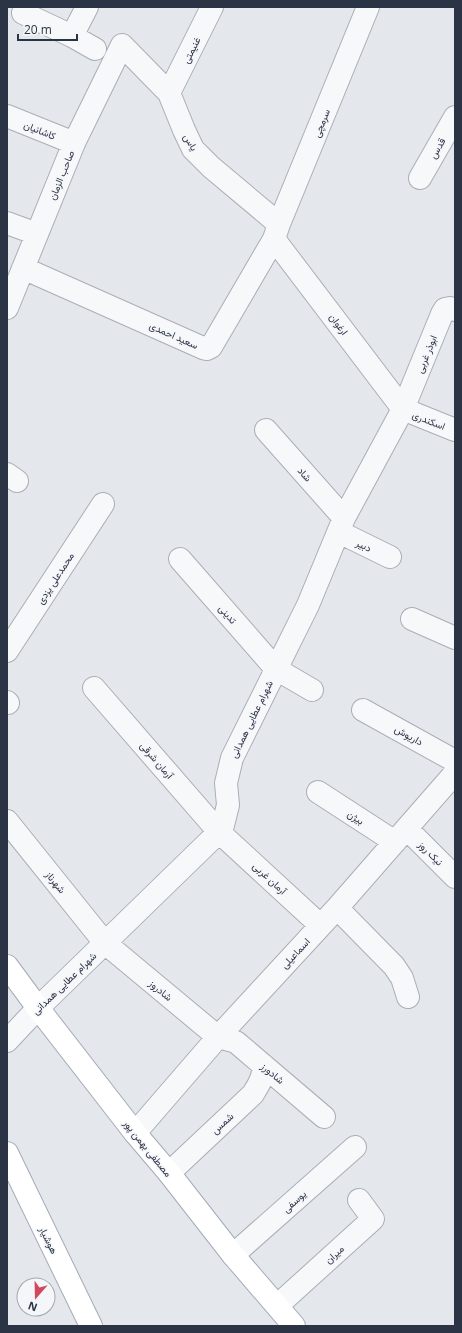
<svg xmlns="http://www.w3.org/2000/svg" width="462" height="1333" viewBox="0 0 462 1333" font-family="'Open Sans',Vazirmatn,sans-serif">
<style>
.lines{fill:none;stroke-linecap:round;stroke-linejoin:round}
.minor-casing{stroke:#a9aeb7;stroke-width:24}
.major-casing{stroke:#a3abb8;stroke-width:24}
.minor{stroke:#f7f8fa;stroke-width:22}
.major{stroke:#fff;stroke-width:22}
.labels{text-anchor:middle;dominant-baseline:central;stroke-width:3;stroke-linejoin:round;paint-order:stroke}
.street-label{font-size:10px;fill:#2b3445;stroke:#f4f6f9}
</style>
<rect width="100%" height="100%" fill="#e4e7ec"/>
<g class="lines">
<g class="minor-casing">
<path id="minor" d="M23 13 72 36 95 49
M72 36 87 7
M169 93 212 7
M7 116 74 143
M420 178 455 117
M7 223 37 234
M274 239 403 409
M23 268 203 348 207 349 211 347 274 239 279 224 368 7
M7 308 74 143 122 45 169 93 184 130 193 149 211 167 279 224
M403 409 455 430
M266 430 344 518
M7 474 17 481
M339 532 390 557
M180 559 276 669 312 690
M412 619 455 638
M7 651 103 504
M94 688 219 832 320 925
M7 702 8 703
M363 710 455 761
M318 792 395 842
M7 821 105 943 218 1037 236 1042 324 1117
M407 829 455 877
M337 908 394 966 402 978 408 997
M7 1041 38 1008 219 832 223 825 228 805 226 783 232 758 308 605 344 518 403 409 442 314 445 309 450 308 455 310
M135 1133 218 1037 337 908 455 773
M169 1173 253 1094C259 1084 264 1077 263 1065
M233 1255 355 1147
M278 1305 373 1219 359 1200"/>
</g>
<g class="major-casing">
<path id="major" d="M7 966 38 1008 135 1133 169 1173 233 1255 294 1326
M7 1153 91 1326"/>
</g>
<use href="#minor" class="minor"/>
<use href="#major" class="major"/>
</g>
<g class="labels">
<g class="street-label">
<text transform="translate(191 50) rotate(-63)">غنیمتی</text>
<text transform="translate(321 123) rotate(-68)">سرمچی</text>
<text transform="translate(40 130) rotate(22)">کاشانیان</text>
<text transform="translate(191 142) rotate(59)">یاس</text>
<text transform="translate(437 148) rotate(-60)">قدس</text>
<text transform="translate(61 175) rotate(-68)">صاحب الزمان</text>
<text transform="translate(339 324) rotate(53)">ارغوان</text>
<text transform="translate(174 335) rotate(24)">سعید احمدی</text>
<text transform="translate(426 354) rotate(-68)">ابوذر غربی</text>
<text transform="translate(429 420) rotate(22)">اسکندری</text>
<text transform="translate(305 474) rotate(48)">شاد</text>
<text transform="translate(364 545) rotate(26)">دبیر</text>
<text transform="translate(55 578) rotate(-57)">محمدعلی یزدی</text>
<text transform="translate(228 614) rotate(49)">تدینی</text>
<text transform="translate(251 719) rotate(-64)">شهرام عطایی همدانی</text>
<text transform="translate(409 735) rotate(29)">داریوش</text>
<text transform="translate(157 760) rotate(49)">آرمان شرقی</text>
<text transform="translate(356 817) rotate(33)">بیژن</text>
<text transform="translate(431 853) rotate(45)">نیک روز</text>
<text transform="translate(270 878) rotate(43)">آرمان غربی</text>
<text transform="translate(56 882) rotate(51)">شهرناز</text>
<text transform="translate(295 953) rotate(-47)">اسماعیلی</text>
<text transform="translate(64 983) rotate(-44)">شهرام عطایی همدانی</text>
<text transform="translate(161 990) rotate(40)">شادروز</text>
<text transform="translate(273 1073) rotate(40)">شادورز</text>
<text transform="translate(222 1123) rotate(-43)">شمس</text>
<text transform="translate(148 1148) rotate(51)">مصطفی بهمن پور</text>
<text transform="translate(294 1201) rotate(-42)">یوسفی</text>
<text transform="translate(49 1240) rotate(64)">هوشیار</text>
<text transform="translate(334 1254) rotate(-42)">میران</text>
</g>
</g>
<rect width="462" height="1333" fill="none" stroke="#2b3445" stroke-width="16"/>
<g transform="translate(36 1297) rotate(200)"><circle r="19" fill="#f4f6f9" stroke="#a4a8b1"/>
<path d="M0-3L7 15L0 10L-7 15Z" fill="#d1495b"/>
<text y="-6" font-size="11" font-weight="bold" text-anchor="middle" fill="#2b3445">N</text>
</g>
<path d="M18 34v6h59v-6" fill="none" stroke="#2b3445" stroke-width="2"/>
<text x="24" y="34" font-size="12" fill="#2b3445" stroke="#f4f6f9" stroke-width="3" paint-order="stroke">20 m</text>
</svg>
